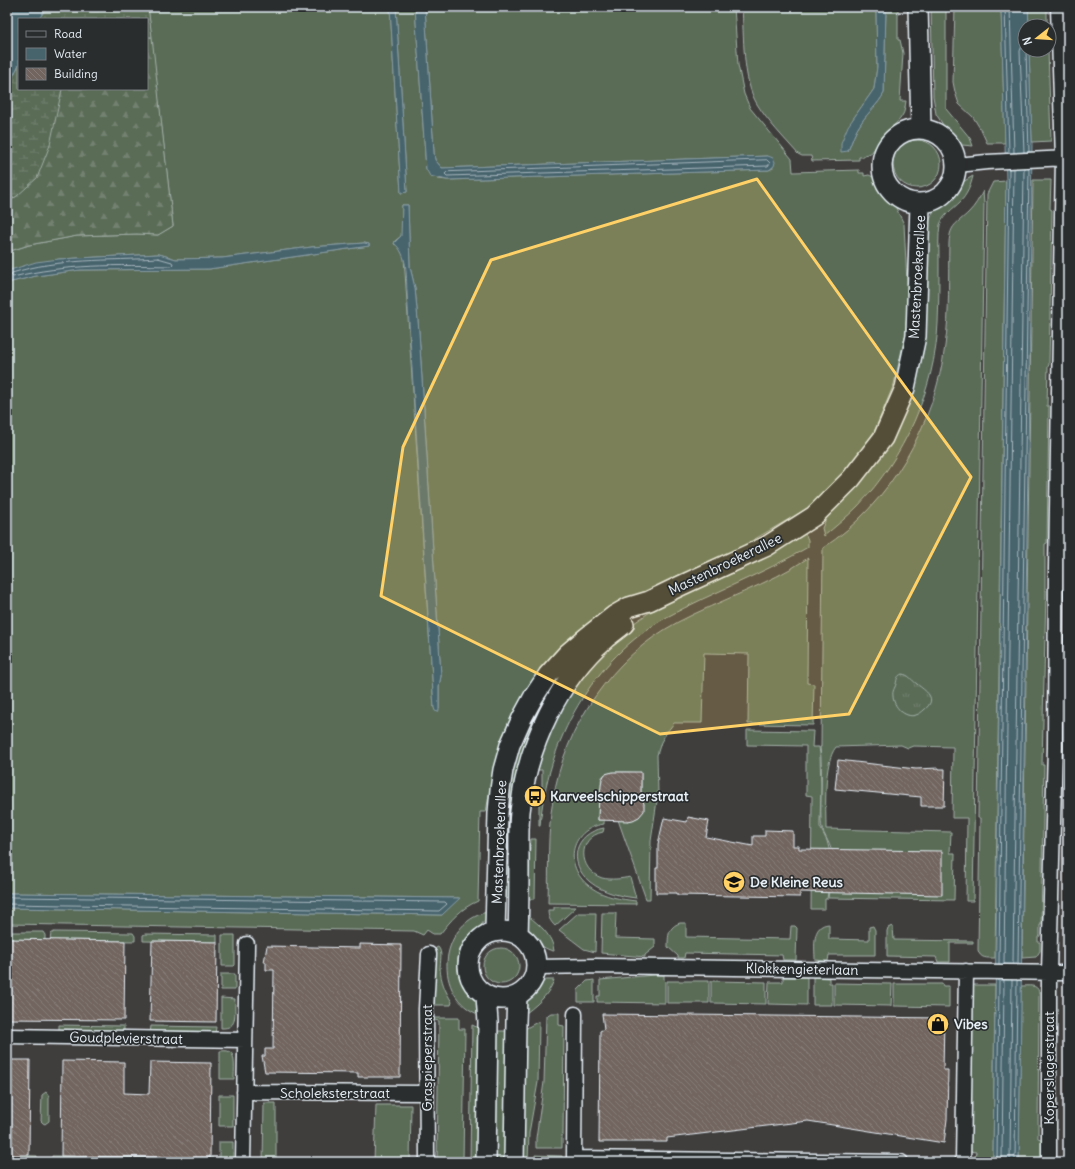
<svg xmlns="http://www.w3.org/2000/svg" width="1075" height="1169" viewBox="0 0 1075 1169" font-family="Delius,sans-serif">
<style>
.grass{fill:#5a6c56;stroke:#a1aea7;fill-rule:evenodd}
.forest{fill:url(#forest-firs);stroke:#a1aea7}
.wetland{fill:url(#wetland-marsh);stroke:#a1aea7}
.park{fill:url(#park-tufts);stroke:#a1aea7}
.water{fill:#47636c;stroke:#879ca4}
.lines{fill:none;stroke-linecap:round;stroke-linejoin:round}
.shore{stroke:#a8b8c0;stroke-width:1}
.building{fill:url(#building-back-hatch);stroke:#e8f1f8}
.minor-casing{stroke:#e8f1f8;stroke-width:17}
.secondary-casing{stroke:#e8f1f8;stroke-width:22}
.minor{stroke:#2a2d2e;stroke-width:14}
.secondary{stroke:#2a2d2e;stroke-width:19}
.marked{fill:#ffd166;fill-opacity:0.2;stroke:#ffd166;stroke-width:3;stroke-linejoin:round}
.labels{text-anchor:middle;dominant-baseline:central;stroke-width:3.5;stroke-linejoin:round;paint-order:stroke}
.street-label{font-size:14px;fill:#e8f1f8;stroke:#2a2d2e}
.poi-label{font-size:14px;font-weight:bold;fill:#e8f1f8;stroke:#2a2d2e;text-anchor:start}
</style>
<defs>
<pattern id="forest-firs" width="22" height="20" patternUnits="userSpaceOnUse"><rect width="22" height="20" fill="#5a6c56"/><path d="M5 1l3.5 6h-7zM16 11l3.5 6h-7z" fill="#72816f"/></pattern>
<pattern id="wetland-marsh" width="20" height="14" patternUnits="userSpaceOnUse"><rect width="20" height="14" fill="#5a6c56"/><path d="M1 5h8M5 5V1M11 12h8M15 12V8" fill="none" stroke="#72816f"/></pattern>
<pattern id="park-tufts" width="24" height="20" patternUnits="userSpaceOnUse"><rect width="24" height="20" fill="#5a6c56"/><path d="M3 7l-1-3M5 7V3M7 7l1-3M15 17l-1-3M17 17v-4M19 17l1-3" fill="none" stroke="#72816f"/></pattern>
<pattern id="building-back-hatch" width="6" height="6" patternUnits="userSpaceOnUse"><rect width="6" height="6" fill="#72655f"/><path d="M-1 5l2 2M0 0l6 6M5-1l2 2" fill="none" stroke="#867c77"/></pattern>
</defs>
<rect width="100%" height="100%" fill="#403e3d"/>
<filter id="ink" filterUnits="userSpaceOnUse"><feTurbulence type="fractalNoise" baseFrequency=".025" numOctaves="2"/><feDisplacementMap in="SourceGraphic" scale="8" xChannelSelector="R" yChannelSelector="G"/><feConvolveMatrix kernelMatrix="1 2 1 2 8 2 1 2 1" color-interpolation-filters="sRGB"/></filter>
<g filter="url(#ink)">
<path class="grass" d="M148 7H390L401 193 407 192 396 7H415L426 169 438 179 447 180 769 170 773 168 768 156 442 168 435 160 434 153 425 7H734L738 65 744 94 750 108 792 159 793 172 859 170V173H864V176L869 175 875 178 877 184 893 202 904 224 908 302 905 336 894 384 874 432 844 473 808 508 741 547 583 631 498 759 490 789 486 812H480L478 901C461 908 451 920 440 934H433L427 930 423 935 414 931 7 924V908L442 915 459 898 7 893V283L36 276 80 270 209 269 369 246V244L364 243 312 247 222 258 176 259 159 254 59 259 7 271V252L29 245 77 236 137 234 158 235 173 226ZM402 205H408L410 267 415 288 419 332 441 676 439 686V709L434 708 404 257 398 246 394 244 395 241 401 236 402 233Z
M742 7H876L877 67 874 89 853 119 848 151C852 141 855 131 861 123 868 112 878 105 884 93L886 7H898V40H900L903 53 900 101H906C905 106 905 112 902 116 897 125 888 128 882 136 875 144 876 154 864 155V157H859V160L812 161 811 156H802L798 154C784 138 768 122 757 104 742 79 744 35 742 7Z
M931 7H946V109L970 138 973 146 962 145 947 131 936 114 933 96Z
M955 7H1001L1005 143H987L981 130 973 117 959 104 955 92 953 82Z
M1028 7H1047V26H1029Z
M1029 50H1048L1051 141 1032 142Z
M893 164a24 24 0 1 1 48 0a24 24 0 1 1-48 0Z
M973 176C971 185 967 195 960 202 953 209 943 215 940 225 938 236 939 248 939 259 939 280 939 301 938 323 935 390 904 457 858 506 847 517 836 526 824 536L822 528 827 517 863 479 886 446 926 259 929 222 933 212 940 203 949 196 961 183Z
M1033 180H1051L1050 209 1052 210 1049 365 1048 366 1047 406H1049L1047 543 1045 544V590H1046L1042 765H1044L1041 925H1040V936L1038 937V942H1040V951L1036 957 1022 958Z
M1006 181 995 958C987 958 980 959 978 950L980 818H978L987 194 993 182Z
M983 191 984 204 973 901H966L967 818H952L953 747 913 746 908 748 901 745 836 747C823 763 826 808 826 829L951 832 950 853H955L954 900 828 898C830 884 833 868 832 853 830 841 821 833 821 821 820 796 823 772 820 747H821L823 548C890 504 935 424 945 346 950 312 948 277 949 243 950 224 957 224 969 212 975 206 979 199 983 191Z
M804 534 806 535 808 540V547C763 574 713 592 667 617 592 659 547 741 540 826H539V797L542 796V770H533L568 691 624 630 647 614 666 603 765 556Z
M808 558 807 683 814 684 813 725 748 724 749 654 704 653 702 723H674L667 732 661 742 657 755 658 794 651 841 650 899H646L617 817 628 821 637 818 644 804 641 795V773C633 772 606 770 602 777 600 782 602 788 602 793H599L598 820H604V824C568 829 563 869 592 888 605 897 620 899 636 901V904L548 903C549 868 547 833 553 800 564 727 612 657 678 622 720 600 768 585 808 558Z
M558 676 560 678 548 701 512 899 503 898 502 815 519 733Z
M747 730 813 731 812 747H819L820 754 821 788 820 822V827L827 841 830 852 831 868 827 899H825V909H811L812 796 806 795V746L747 745Z
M604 828 603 832C577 837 578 870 602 878 611 880 621 879 630 877L636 898C620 896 604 893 590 882 567 863 574 833 604 828Z
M531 839H536L535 899H524Z
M554 907H576L555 926C550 921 548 917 548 910H554Z
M487 912 488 914C482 928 470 934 464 946 457 961 459 978 469 990 472 994 476 998 478 1003 479 1006 479 1011 480 1015 432 997 438 924 487 912Z
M578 913H596L595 952 584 949 559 930Z
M602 913H616L615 938 655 939V947L645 955V957L601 953Z
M528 916C539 924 553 936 554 951 544 950 527 936 526 926 526 923 527 919 528 916Z
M680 923H686V937L790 939 791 926H795L797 928 796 960H783L782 955 685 953 684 958H678V956L668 947C668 936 668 927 680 923Z
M829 924V939L869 940V927L873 926 875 930V955H829L828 961 815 960C815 947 811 925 829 924Z
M892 926 893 927 894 940 973 941V943H950V962H938L936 957 887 956V931L888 928Z
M7 932H43L45 935V940L7 939Z
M54 932 133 933 135 936V941L50 940 51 934Z
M145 934 217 935V942L143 941V935Z
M222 935H235V965L234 966H222Z
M438 947C443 952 440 962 440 969 441 981 445 991 452 1002L451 1005H434L435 955 434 951 436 948Z
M483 966a18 18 0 1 1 36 0a18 18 0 1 1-36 0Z
M221 974H235V990H221Z
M654 975H664V980L665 981V1003L597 1002V996H600V980Z
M783 977H807V1005L768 1004 769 982H783Z
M813 977 829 978V983H832V1005H813Z
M546 980H554C548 997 535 1006 521 1017L525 1001 538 986Z
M594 980V1002H578V990L587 981Z
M667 981H709V1003H667Z
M711 981 766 982V1004L711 1003Z
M834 983 892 984 891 1006 834 1005Z
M894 984H942L943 986H949V1007L894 1006Z
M972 985H995L993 1162H969V1157H975L976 1152 969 1151Z
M1021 986C1029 986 1037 984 1039 992L1038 1138 1043 1140 1042 1162H1019Z
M221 998 235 999C234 1013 239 1029 221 1028Z
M551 1013H559V1025L564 1026 563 1135H562V1148H536V1138L544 1082 546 1016Z
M434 1018H459V1029H465L463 1162H437L439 1021 434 1020Z
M539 1021 538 1082 529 1133 528 1162H517L523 1030Z
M59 1025 124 1026V1032L59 1031Z
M472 1025 481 1029 480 1162H470Z
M151 1026 216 1027 215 1034 150 1033Z
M493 1031H509L508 1162H490Z
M220 1051C223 1051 227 1050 230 1052 236 1055 234 1072 234 1079H220Z
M46 1092 49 1096V1121L45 1124 43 1123 41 1121 42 1095Z
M219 1095H233V1126H219Z
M264 1103H276V1159L374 1161 376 1105H411L410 1162H263Z
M219 1142H233V1157L237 1158V1162H219Z
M7 1155 37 1156V1162H7Z
M535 1155 562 1156V1162H535Z
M52 1156 132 1157V1162H52Z
M136 1157 213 1158V1162H136Z"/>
<path class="forest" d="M147 37H152L173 226 158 235 137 234 77 236 29 245 7 252V202L17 196 58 105 62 89H147Z"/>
<path class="wetland" d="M48 7H148L152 37H147V19H39L44 11Z
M19 64V89H62L50 145 37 178 17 196 7 202V89Z"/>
<path class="park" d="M902 674C910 675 911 680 917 684 925 691 939 698 924 710 922 712 919 714 916 715 905 719 893 706 893 696 892 691 895 688 896 684 897 679 897 676 902 674Z"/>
<path class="water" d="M7 7H48L44 11 39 19H19V64L7 89Z
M390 7H396L407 192 401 193Z
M415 7H425L434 153 435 160 442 168 768 156 773 158 775 162 774 166 769 170 447 180 430 176 426 169Z
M876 7H886L884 93C878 105 868 112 861 123 855 131 852 141 848 151L841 152V143L848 126 874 89 877 67Z
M1001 7H1028L1029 26H1025V50H1029L1032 142 1019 1162H993L1006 181Z
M402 205H408L410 267 415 288 419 332 441 676 439 686V710L438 712 435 711 434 708 407 292C406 274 408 255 394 243L401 236Z
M364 243 369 244V246L209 269 80 270 36 276 7 283V271L36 262 59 259 159 254 176 259 222 258 312 247Z
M7 893 460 898 442 915 7 908Z"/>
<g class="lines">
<path class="shore" d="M1005 7 1009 153
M1010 7 1014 153
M1026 50 1029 152
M1024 152 1020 51 1022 46 1025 43
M767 160 770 163 768 166 447 176 445 174 447 172Z
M158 258 172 262 173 264 171 266C118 265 65 264 13 277L11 275 12 273C59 258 109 261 158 258Z
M7 897 445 902 447 904 439 911 7 904
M999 964 1009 169
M1004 964 1014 169
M1013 964 1024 168
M1018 964 1029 168
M997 1162 999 980
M1002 1162 1004 980
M1010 1162 1012 980
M1015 1162 1017 980"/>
</g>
<path class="building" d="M838 760 916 769 939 768V769H945L944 806H921V797L835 789Z
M613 772H641V795L644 804V811L639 817 633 820 628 821 598 820 599 793H600L602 779 605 774Z
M688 817 709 821 706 837 753 846V836H765V830L793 831V846H799V849L942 851V895L800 892V897L677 895V893H656V868H658V844L664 818 687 822Z
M7 939 125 941 124 1020 7 1019V1002H9L10 956 7 955Z
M152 941 217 942 216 1022 150 1021Z
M360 944 401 945 400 1077H358V1073L265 1072 262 1056H265V1049H273L274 970H266V962H264L267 946 360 948Z
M602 1014 944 1018 943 1070H948L947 1119 944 1143 808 1121 667 1138V1142H599L600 1031 604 1029Z
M7 1060H30L29 1155H7Z
M62 1061 124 1062V1093L149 1094 150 1062 211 1063 210 1158 61 1156Z"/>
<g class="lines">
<g class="minor-casing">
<path id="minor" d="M957 165 987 162 1068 158
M537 967 596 966 1068 973
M7 1036 245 1040
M244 1092 426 1093
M574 1158 901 1162
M243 1162 247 944
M427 1162 426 1009 429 954
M574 1162 575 1014
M963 1162 966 971
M1049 1162V973L1055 747 1056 568 1063 158 1058 7"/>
</g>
<g class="secondary-casing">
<path id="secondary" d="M918 7 921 128
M882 166a37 37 0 1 1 74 0a37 37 0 1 1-74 0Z
M468 965a34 34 0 1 1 68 0a34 34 0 1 1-68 0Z
M495 931 498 813 500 790 503 770 510 745 522 718 534 696 548 675 567 654 587 637 615 615 629 607 649 601 680 586 767 546 814 516 851 479 883 438 905 388 916 336 920 204
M518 934C519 909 519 884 519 858 519 840 518 822 521 804 528 744 559 679 605 639 611 634 618 629 624 624
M486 1162 488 1022 486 996
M514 1162 516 1022 517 996"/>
</g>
<use href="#minor" class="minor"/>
<use href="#secondary" class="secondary"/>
</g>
</g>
<path class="marked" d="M757 179 898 377 971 477 849 714 660 734 381 596 403 447 491 260Z"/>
<defs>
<g id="bus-disc" transform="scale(1.15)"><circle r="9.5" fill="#ffd166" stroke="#2a2d2e"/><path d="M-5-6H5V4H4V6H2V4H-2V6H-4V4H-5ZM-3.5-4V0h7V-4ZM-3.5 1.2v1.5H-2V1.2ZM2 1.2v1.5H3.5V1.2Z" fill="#111"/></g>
<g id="school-disc" transform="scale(1.15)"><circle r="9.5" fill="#ffd166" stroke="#2a2d2e"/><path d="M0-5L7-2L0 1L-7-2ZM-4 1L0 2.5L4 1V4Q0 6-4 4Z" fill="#111"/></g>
<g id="shop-disc" transform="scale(1.15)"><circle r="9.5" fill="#ffd166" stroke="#2a2d2e"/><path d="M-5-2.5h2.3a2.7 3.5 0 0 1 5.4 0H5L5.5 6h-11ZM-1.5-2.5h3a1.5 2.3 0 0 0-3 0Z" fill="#111"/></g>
</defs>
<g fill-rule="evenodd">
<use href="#bus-disc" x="535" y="796"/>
<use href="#school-disc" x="734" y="882"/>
<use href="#shop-disc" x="938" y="1024"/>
</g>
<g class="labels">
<g class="street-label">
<text transform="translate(917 277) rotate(-87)">Mastenbroekerallee</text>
<text transform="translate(725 564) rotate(-26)">Mastenbroekerallee</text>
<text transform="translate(499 842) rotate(-88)">Mastenbroekerallee</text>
<text transform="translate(802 969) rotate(1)">Klokkengieterlaan</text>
<text transform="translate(126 1038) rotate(1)">Goudplevierstraat</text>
<text transform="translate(427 1058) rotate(-90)">Graspieperstraat</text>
<text transform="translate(1049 1068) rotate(-90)">Koperslagerstraat</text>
<text x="335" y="1093">Scholeksterstraat</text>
</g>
<g class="poi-label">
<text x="550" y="796">Karveelschipperstraat</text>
<text x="750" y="882">De Kleine Reus</text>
<text x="954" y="1024">Vibes</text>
</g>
</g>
<rect width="1075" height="1169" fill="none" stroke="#2a2d2e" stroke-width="24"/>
<rect x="12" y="12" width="1051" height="1145" fill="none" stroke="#e8f1f8" stroke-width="1.5" filter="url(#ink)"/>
<rect x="18" y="18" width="130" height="72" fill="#2a2d2e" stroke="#767b7f"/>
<rect x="26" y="31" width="20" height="6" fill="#2a2d2e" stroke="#767b7f"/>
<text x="54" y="38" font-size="12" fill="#e8f1f8">Road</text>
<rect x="26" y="48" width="20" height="12" fill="#47636c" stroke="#767b7f"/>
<text x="54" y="58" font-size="12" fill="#e8f1f8">Water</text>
<rect x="26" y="68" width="20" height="12" fill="url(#building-back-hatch)" stroke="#767b7f"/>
<text x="54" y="78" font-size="12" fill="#e8f1f8">Building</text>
<g transform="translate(1037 38) rotate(253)"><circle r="19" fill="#2a2d2e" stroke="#767b7f"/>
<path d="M0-3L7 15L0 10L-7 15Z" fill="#ffd166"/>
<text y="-6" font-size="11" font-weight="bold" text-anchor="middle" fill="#e8f1f8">N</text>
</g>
</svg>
